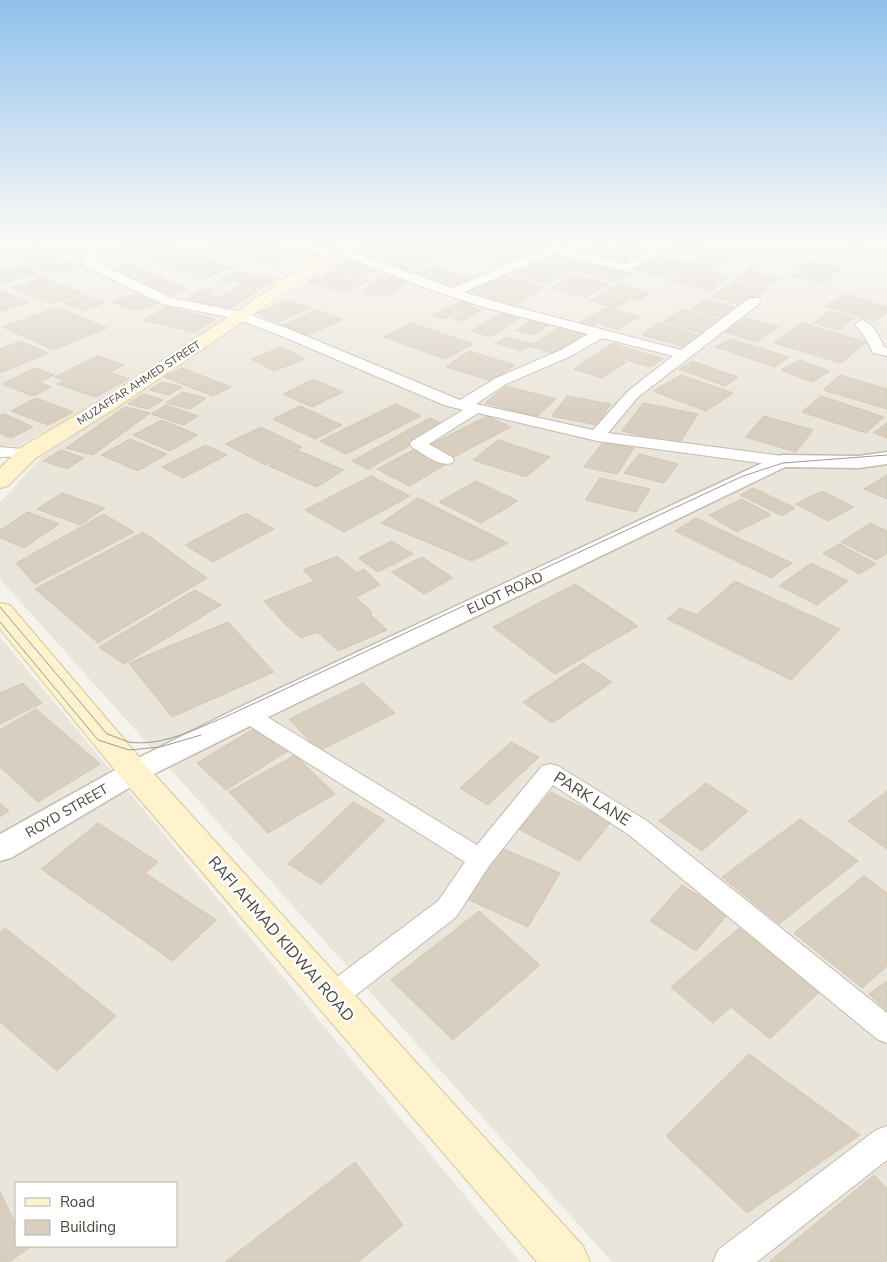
<svg xmlns="http://www.w3.org/2000/svg" width="887" height="1262" viewBox="0 0 887 1262" font-family="'Nunito Sans',sans-serif">
<style>
.residential{fill:#eae5da;fill-rule:evenodd}
.building{fill:#d8cfc1;stroke:#d3c7b4}
.lines{fill:none;stroke-linecap:round;stroke-linejoin:round}
.minor-casing{stroke:#c2bbae;stroke-width:2}
.tertiary-casing{stroke:#c2bbae;stroke-width:3}
.secondary-casing{stroke:#d6c79b;stroke-width:2}
.minor{fill:#fff;fill-rule:evenodd}
.tertiary{fill:#fff;fill-rule:evenodd}
.secondary{fill:#fff3cd;fill-rule:evenodd}
.tram{stroke:#9a9a9a;stroke-width:1}
.labels{text-anchor:middle;dominant-baseline:central;stroke-width:5;stroke-linejoin:round;paint-order:stroke}
.far-street-label{font-size:11px;fill:#4b4439;stroke:#fff}
.street-label{font-size:14px;fill:#4b4439;stroke:#fff}
.near-street-label{font-size:16px;fill:#4b4439;stroke:#fff}
</style>
<rect width="100%" height="100%" fill="#f6f3ec"/>
<path class="residential" d="M0 239H348L106 397 19 446H0Z
M370 239H887V1262H612L0 579V503L41 457Z
M0 637 520 1262H0ZM16 1183H176V1246H16Z"/>
<path class="building" d="M25 239H55L34 244Z
M145 239H164L176 243 143 255 122 246Z
M228 239H254L271 244 258 250 263 251 276 246 293 252 285 255 289 256 278 261 281 262 274 265 248 258 252 256 246 254 240 256 209 245Z
M286 239H342L321 249 283 240Z
M381 239H394L443 255 425 263 369 243Z
M423 239H471L443 252 413 243Z
M487 239H520L549 248 530 256 482 241Z
M538 239H557L562 240 554 243Z
M830 239H871L860 246Z
M474 240 499 248 481 255 456 247Z
M684 242 706 248 697 254 675 248Z
M625 243 651 250 636 259 609 252Z
M368 246 388 253 373 259 353 252Z
M596 246 609 249 594 258 581 254Z
M36 247 55 256 33 263 14 254Z
M181 248 232 268 202 279 151 259Z
M713 249 735 254 712 269 690 263Z
M499 251 526 259 513 265 487 256Z
M552 251 633 273 617 282 536 260Z
M607 253 634 260 624 266 597 258Z
M394 254 422 264 405 271 377 261Z
M658 256 692 265 682 271 648 262Z
M348 259 380 268 362 277 330 267Z
M70 261 82 266 60 273 50 272 38 267 53 262 60 264Z
M806 261 840 268 826 283 792 276Z
M536 262 570 271 548 284 513 274Z
M644 262 678 271 667 278 633 269Z
M129 264 188 289 169 296 111 270Z
M24 265 37 274 0 284V272Z
M433 266 473 280 454 289 414 274Z
M696 267 732 276 723 282 687 273Z
M332 270 369 281 346 293 308 282Z
M749 270 780 278 767 287 737 279Z
M235 271 276 279 226 311 184 301 204 289 213 291 207 295 219 298 244 282 232 280 228 282 219 281Z
M680 272 721 283 710 291 668 280Z
M382 273 407 282 388 297 367 294 368 293 362 291 380 278 376 277Z
M502 275 526 282 511 290 487 283Z
M574 275 609 284 586 298 551 288Z
M41 277 82 293 54 304 13 288Z
M734 281 766 289 743 305 711 297Z
M526 282 545 287 512 307 493 302Z
M482 283 510 291 490 302 462 294Z
M617 284 650 293 639 301 605 291Z
M0 290 29 302 4 311 0 309Z
M603 293 629 300 616 308 590 301Z
M134 294 158 303 137 311 113 302Z
M846 294 887 307V313L873 321 825 306Z
M84 295 104 303 84 311 64 303Z
M706 299 742 309 728 319 691 309Z
M288 300 310 308 278 322 257 313Z
M464 300 476 303 445 319 433 315Z
M57 307 107 328 53 350 3 327Z
M167 307 216 319 194 332 144 320Z
M472 307 481 310 463 321 453 318Z
M607 307 639 317 617 330 598 323 590 328 577 324Z
M682 309 726 321 707 335 663 322Z
M317 310 342 320 306 336 281 326Z
M504 311 523 316 490 337 472 331Z
M829 311 854 318 839 330 814 323Z
M534 318 551 322 534 335 516 331Z
M746 318 778 327 756 342 725 332Z
M412 323 473 344 445 359 384 337Z
M658 323 704 337 689 348 642 335Z
M802 323 867 342 841 363 774 343Z
M563 325 590 334 557 355 530 346Z
M507 337 532 344 522 351 497 343Z
M730 339 789 357 775 367 716 347Z
M20 341 48 353 0 373V349Z
M612 343 663 359 651 367 600 352Z
M282 347 305 359 274 371 251 359Z
M469 351 515 365 492 381 446 367Z
M598 353 626 362 602 378 574 369Z
M97 356 124 365 110 372 129 379 95 397 57 384 64 380 55 377Z
M800 360 830 371 812 382 781 370Z
M692 361 738 377 725 386 679 369Z
M35 368 54 375 39 382 51 387 33 396 2 384Z
M182 368 231 387 213 396 164 377Z
M681 375 733 393 706 411 653 391Z
M840 375 887 389V409L823 390Z
M313 379 343 392 312 407 283 394Z
M162 382 182 387 169 395 149 390Z
M506 386 556 399 536 417 485 403Z
M183 392 206 398 190 409 166 403Z
M143 394 163 400 148 409 128 404Z
M567 396 611 404 597 425 552 416Z
M821 396 884 417 866 433 802 412Z
M36 398 73 412 48 425 11 411Z
M643 403 698 414 679 444 622 431Z
M395 404 421 416 346 454 320 441Z
M166 405 198 416 184 425 151 414Z
M300 406 342 425 315 439 273 419Z
M125 407 150 413 93 455 66 448Z
M5 414 33 427 11 438 0 433V416Z
M487 416 511 427 450 459 426 447Z
M764 416 813 430 796 452 745 437Z
M430 418 446 425 368 469 352 461Z
M162 420 198 435 170 451 133 435Z
M887 423V438L873 433Z
M261 427 302 447 266 465 225 444Z
M130 439 167 454 138 471 101 455Z
M498 440 550 457 526 477 473 460Z
M603 442 634 448 617 474 584 467Z
M205 445 227 455 183 478 162 467Z
M61 450 84 458 67 469 43 461Z
M297 450 344 470 317 487 269 466Z
M413 450 445 465 409 486 377 469Z
M639 454 678 464 664 483 624 473Z
M887 475V499L864 489Z
M371 476 410 496 344 532 305 510Z
M600 478 650 489 636 512 585 500Z
M476 481 518 501 481 523 439 502Z
M753 488 795 508 782 516 740 495Z
M822 491 854 507 828 521 796 504Z
M62 493 105 508 80 525 37 509Z
M418 498 508 543 472 561 381 523Z
M742 499 771 515 737 532 709 515Z
M28 512 59 524 24 548 0 538V530Z
M246 513 274 529 213 562 185 545Z
M104 514 134 532 35 584 16 563Z
M696 518 792 563 771 578 675 531Z
M870 523 887 531V553L877 560 841 542Z
M143 532 207 578 98 643 35 589Z
M392 541 413 554 378 572 358 558Z
M840 544 876 564 859 574 823 553Z
M337 556 357 573 364 569 380 585 356 597 372 612 370 614 387 630 338 651 318 632 301 638 285 624 264 601 314 581 303 570Z
M422 557 453 578 424 594 392 572Z
M811 563 848 581 817 605 779 586Z
M735 581 840 629 791 680 667 619 680 608 696 615Z
M575 584 638 626 555 674 493 627Z
M195 590 221 605 124 664 99 647Z
M228 622 274 672 172 717 129 663Z
M583 663 612 682 552 723 523 702Z
M23 683 42 703 0 724V693Z
M363 683 395 713 319 751 289 719Z
M36 709 100 764 38 802 0 767V730Z
M258 726 288 751 226 790 197 763Z
M511 742 539 757 488 805 460 788Z
M295 755 335 794 268 833 229 792Z
M706 783 748 811 702 851 659 821Z
M887 791V849L848 821Z
M551 792 611 822 579 861 519 829Z
M353 802 385 820 321 884 288 864Z
M0 803 9 811 0 817Z
M800 819 858 861 779 924 722 877Z
M98 823 158 862 145 873 216 920 173 961 41 869Z
M499 847 560 873 528 927 465 898Z
M864 876 887 893V966L862 988 794 933Z
M682 885 728 914 696 951 650 921Z
M479 911 540 965 453 1040 391 980Z
M5 928 116 1016 57 1071 0 1022V932Z
M739 928 819 992 770 1039 731 1007 713 1023 671 987Z
M887 981V1011L869 994Z
M749 1054 860 1135 747 1213 666 1136Z
M355 1162 403 1225 358 1262H225Z
M874 1175 887 1189V1260L885 1262H769Z
M0 1192 16 1224V1246H27L29 1248 9 1262H0Z"/>
<g class="lines">
<g class="minor-casing">
<path id="minor" d="M85 239 99 240 94 261 172 298 245 313 289 329 460 400 496 378 561 350 588 334 483 307 426 288 339 254 333 258 268 241 267 239H284L332 250 334 248H342L452 288 554 245 626 264 667 239H699L724 244 726 246 724 248 720 249 678 241 628 272 555 253 464 292 493 301 681 350 749 298H759L760 301 759 304 638 397 608 433 782 456 788 458 790 461 788 464 782 466 597 441 478 413 429 444 452 457 454 460 452 463C438 467 424 454 412 447L410 444 412 441 463 410 444 405 279 335 237 319 163 304 84 266 82 263 87 241ZM602 338 673 356 628 391 593 430 476 404 506 384 571 356Z
M862 320C873 323 880 338 884 347L887 348V356L873 353 866 339 855 324Z
M0 447 34 450 36 453 34 456 0 457Z
M248 708 256 710 477 845 542 766 550 764 558 766 647 821 887 1013V1043L877 1039 629 835 553 785 489 866 456 917 342 1006 332 1009 322 1006 318 997 322 988 438 901 465 862 240 720 237 715 240 710Z
M887 1126V1160L757 1262H713L718 1250 876 1130Z"/>
</g>
<g class="tertiary-casing">
<path id="tertiary" d="M887 452V464L859 468 785 467 258 722 144 779 11 858 0 861V834L124 765 238 708 775 457 782 455 859 456Z"/>
</g>
<g class="secondary-casing">
<path id="secondary" d="M346 239H364L119 406 36 458 8 486 0 488V468L20 448 105 398Z
M0 603 10 605 145 764 583 1246 590 1262H537L123 780 0 629Z"/>
</g>
<use href="#minor" class="minor"/>
<use href="#tertiary" class="tertiary"/>
<use href="#secondary" class="secondary"/>
<path class="tram" d="M0 607 107 734C114 736 122 740 129 742 162 747 198 728 227 716L743 476 783 463 887 455
M0 622 98 740 129 750 160 747 201 735"/>
</g>
<linearGradient id="sky" x2="0" y2="1"><stop stop-color="#8fc1ec"/><stop offset="0.58" stop-color="#fbfaf6"/><stop offset="1" stop-color="#fbfaf6" stop-opacity="0"/></linearGradient>
<rect width="887" height="415" fill="url(#sky)"/>
<g class="labels">
<g class="far-street-label">
<text transform="translate(139 383) rotate(-33)">MUZAFFAR AHMED STREET</text>
</g>
<g class="street-label">
<text transform="translate(505 593) rotate(-25)">ELIOT ROAD</text>
<text transform="translate(67 811) rotate(-30)">ROYD STREET</text>
</g>
<g class="near-street-label">
<text transform="translate(592 799) rotate(32)">PARK LANE</text>
<text transform="translate(281 939) rotate(49)">RAFI AHMAD KIDWAI ROAD</text>
</g>
</g>
<rect x="15" y="1182" width="162" height="65" fill="#ffffff" stroke="#b7b4b0"/>
<rect x="25" y="1198" width="25" height="8" fill="#fff3cd" stroke="#b7b4b0"/>
<text x="60" y="1207" font-size="15" fill="#4b4439">Road</text>
<rect x="25" y="1220" width="25" height="15" fill="#d8cfc1" stroke="#b7b4b0"/>
<text x="60" y="1232" font-size="15" fill="#4b4439">Building</text>
</svg>
